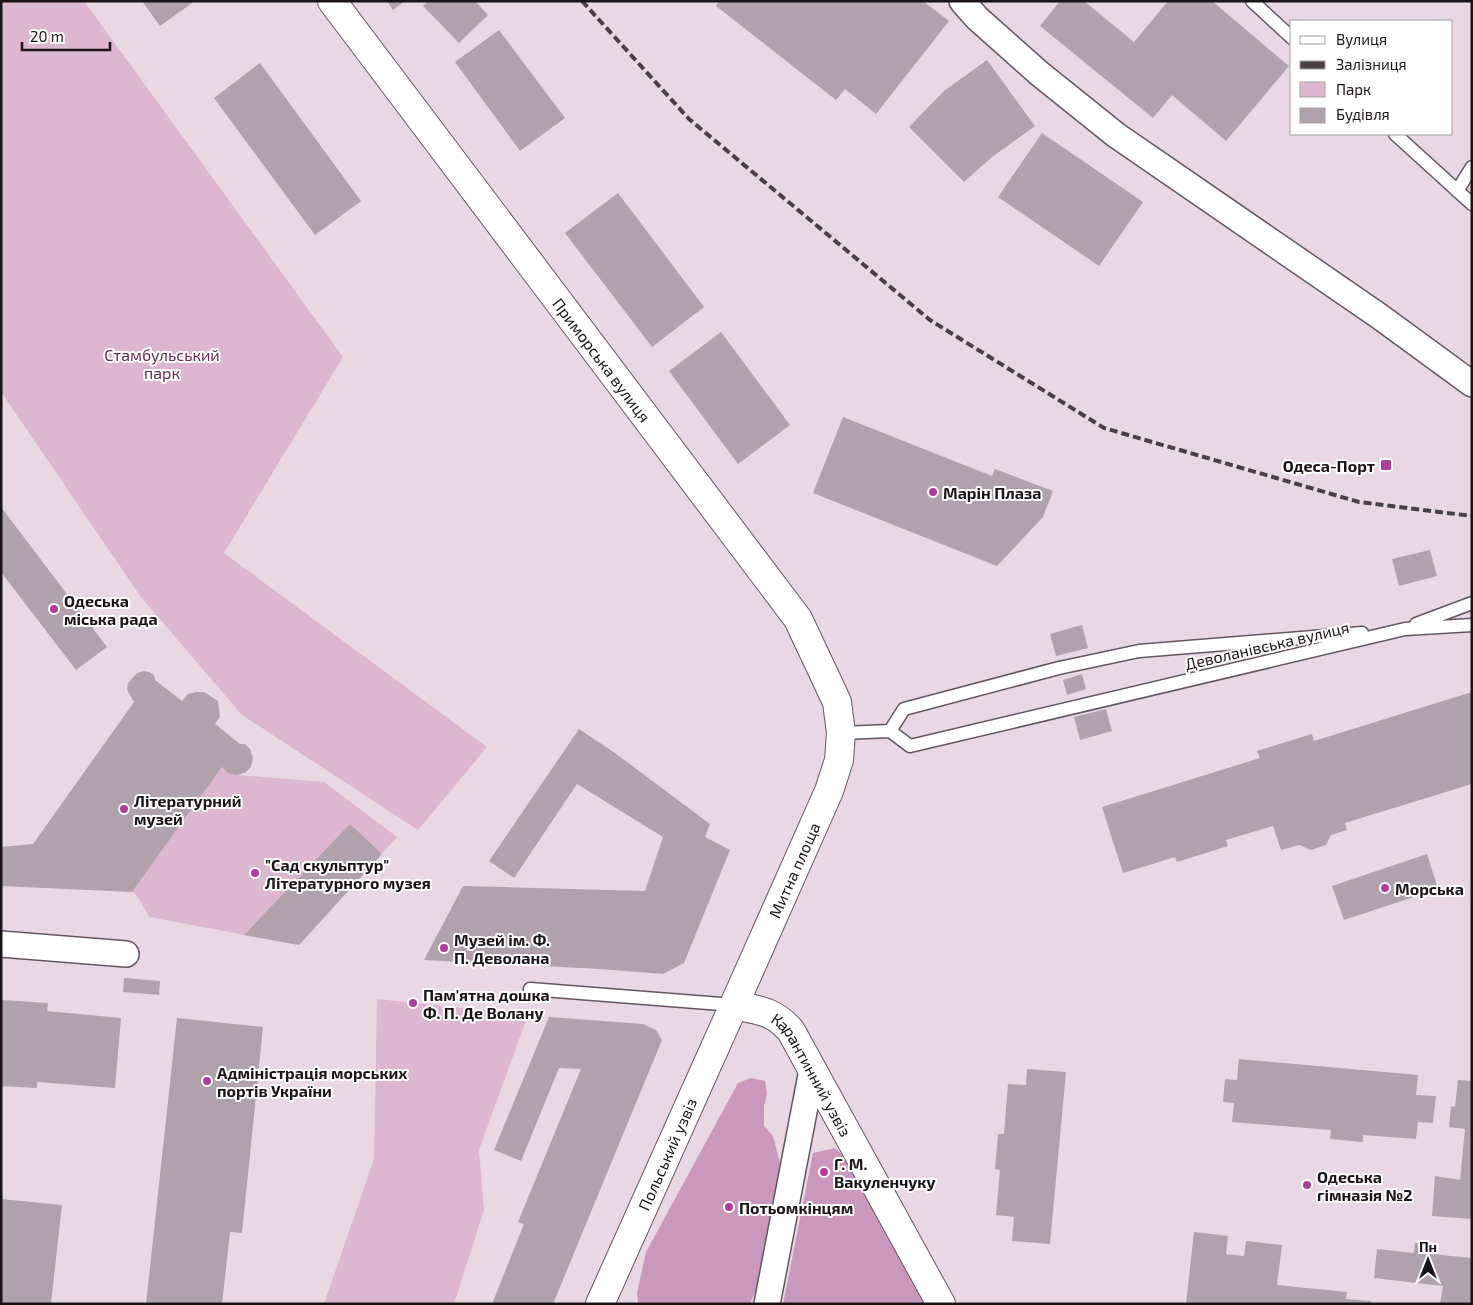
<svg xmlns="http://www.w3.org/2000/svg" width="1473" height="1305" viewBox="0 0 1473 1305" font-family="'Exo 2',sans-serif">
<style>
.green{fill:#ddb6d2}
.forest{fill:#ca98bd}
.building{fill:#b1a1ac}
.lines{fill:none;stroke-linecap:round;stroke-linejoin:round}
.service-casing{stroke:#645660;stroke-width:15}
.minor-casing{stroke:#645660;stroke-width:28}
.tertiary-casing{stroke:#645660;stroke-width:30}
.secondary-casing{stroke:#645660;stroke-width:30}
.service{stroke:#fff;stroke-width:12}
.minor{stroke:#fff;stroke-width:25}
.tertiary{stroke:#fff;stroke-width:28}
.secondary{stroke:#fff;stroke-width:28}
.rail{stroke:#484046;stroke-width:4;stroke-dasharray:8 4;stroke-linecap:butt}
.poi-dot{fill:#ae3d99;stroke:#fff;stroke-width:2}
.labels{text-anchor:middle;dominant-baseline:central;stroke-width:4;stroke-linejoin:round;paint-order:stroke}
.park-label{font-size:16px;fill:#642858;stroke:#fff}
.street-label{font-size:16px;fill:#1a1418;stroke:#fff}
.poi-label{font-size:16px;font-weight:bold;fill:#1a1418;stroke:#fff;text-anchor:start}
</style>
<rect width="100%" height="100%" fill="#e9d8e4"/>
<path class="green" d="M1 1H84L343 357 224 553 487 747 418 830 242 715 141 597 1 392Z
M222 767 237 775 324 782 397 837 299 945 149 917 138 897 132 892Z
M377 999 528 1015 479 1150 484 1210 454 1304H324L374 1159Z"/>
<path class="forest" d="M751 1078 765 1081 767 1094 764 1106V1126L773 1136 780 1163 764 1271 750 1304H638L637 1293 646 1252 738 1083Z
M835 1148 851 1163 928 1304H783L813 1153Z"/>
<path class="building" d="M142 1H195L160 26Z
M387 1H405L393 10Z
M428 1H475L488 15 459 43 423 6Z
M719 1H923L949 21 876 114 845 89 836 100 716 6Z
M1060 1H1084L1134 42 1168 1H1212L1289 66 1226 141 1172 95 1153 118 1040 26Z
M499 30 565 118 520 151 455 62Z
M987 60 1035 126 992 157 964 182 909 127 944 91Z
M260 63 361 201 315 235 214 98Z
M1042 133 1143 202 1099 266 998 197Z
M618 193 704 307 652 347 565 233Z
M721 332 790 425 738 464 669 371Z
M843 417 992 476 995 469 1053 491 1043 517 997 566 813 493Z
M1 507 107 647 76 670 1 572Z
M1430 550 1437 576 1399 586 1392 559Z
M1082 625 1088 648 1056 656 1050 634Z
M144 671 149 672 154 675 155 680 182 701 188 694 196 692H204L218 701 220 717 215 724 240 744H245L250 749 253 758 251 767 245 773 237 775 228 773 222 767 132 892 1 886V847L33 844 134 702 127 690 128 683 137 673Z
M1082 674 1086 689 1067 695 1063 680Z
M1472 692V784L1345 823 1347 830 1331 835 1326 845 1311 850 1299 845 1281 850 1273 826 1226 840 1228 846 1177 862 1175 857 1123 873 1102 807 1260 758 1257 751 1312 734 1314 741Z
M1106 709 1112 731 1080 740 1074 717Z
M579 729 615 753 710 824 705 837 730 850 684 963 663 974 600 969 424 960 463 886 645 891 663 837 577 784 514 878 489 861Z
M350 824 382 854 299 945 244 935Z
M1427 854 1438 889 1344 920 1332 886Z
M124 978 160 981 159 995 123 992Z
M1 1000 48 1003 47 1011 121 1018 115 1088 37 1082V1088L1 1086Z
M549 1017 643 1024 656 1030 662 1040 553 1304H492L524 1224 518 1222 581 1069 559 1068 521 1161 494 1150Z
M177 1018 263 1027 242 1233 230 1232 222 1304H146Z
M1239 1059 1418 1075 1416 1095 1436 1096 1433 1123 1418 1122 1416 1139 1363 1135V1142L1330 1139 1331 1130 1232 1122 1234 1103 1223 1102 1225 1079 1237 1080Z
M1027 1069 1066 1072 1050 1244 1012 1241 1014 1217 996 1215 1000 1170 995 1169 998 1134H1004L1008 1084 1026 1085Z
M1458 1080 1472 1081V1219L1432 1216 1435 1176 1460 1180 1465 1129 1449 1127 1451 1106 1455 1107Z
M1 1199 62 1205 51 1304H1Z
M1194 1232 1228 1236 1226 1254 1244 1256 1246 1241 1282 1245 1277 1285 1347 1292 1346 1299 1371 1301V1304H1186Z
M1415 1243 1432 1245 1431 1254 1472 1258V1304H1440L1443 1286 1374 1278 1377 1249 1414 1253Z"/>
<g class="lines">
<g class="service-casing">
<path id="service" d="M1252 1 1292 38
M1395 134 1472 204
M1457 191 1472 167
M1416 624 1472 603
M890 731 904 709 1059 668 1139 651 1362 633
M841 733 890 731 910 746 1405 629 1472 625
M530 989 734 1005"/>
</g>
<g class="minor-casing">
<path id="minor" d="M962 1 977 18 1040 74 1116 135 1379 316 1472 384
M1 944 126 954
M767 1304 812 1070"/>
</g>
<g class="tertiary-casing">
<g id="tertiary">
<path id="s1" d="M734 1005C759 1010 774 1011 791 1031L941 1304"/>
</g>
</g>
<g class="secondary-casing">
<g id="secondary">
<path id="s2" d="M332 1 798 619 837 702 841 733 839 760 829 791 734 1005 600 1304"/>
</g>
</g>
<use href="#service" class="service"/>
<use href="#minor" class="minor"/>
<use href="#tertiary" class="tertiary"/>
<use href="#secondary" class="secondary"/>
<path class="rail" d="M582 1 689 119 930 320 1104 428 1359 502 1472 516"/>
</g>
<g class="poi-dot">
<rect x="1380" y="459" width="12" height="12" rx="2.5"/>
<circle cx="933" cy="492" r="5"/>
<circle cx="54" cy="609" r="5"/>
<circle cx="124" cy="809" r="5"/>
<circle cx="255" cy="873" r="5"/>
<circle cx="1385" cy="888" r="5"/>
<circle cx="444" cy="948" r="5"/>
<circle cx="413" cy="1003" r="5"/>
<circle cx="207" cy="1081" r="5"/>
<circle cx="824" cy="1172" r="5"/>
<circle cx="1307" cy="1185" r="5"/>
<circle cx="729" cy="1207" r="5"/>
</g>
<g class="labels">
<g class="park-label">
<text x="162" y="354">Стамбульський<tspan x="162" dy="18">парк</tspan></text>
</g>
<g class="street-label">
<text stroke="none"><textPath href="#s2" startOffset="449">Приморська вулиця</textPath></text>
<text transform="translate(1267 645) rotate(-13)">Деволанівська вулиця</text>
<text transform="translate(794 870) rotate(-66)">Митна площа</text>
<text stroke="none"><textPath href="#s1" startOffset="112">Карантинний узвіз</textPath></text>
<text transform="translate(667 1154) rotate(-66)">Польський узвіз</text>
</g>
<g class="poi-label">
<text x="1375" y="465" text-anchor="end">Одеса-Порт</text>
<text x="943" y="492">Марін Плаза</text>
<text x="64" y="600">Одеська<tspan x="64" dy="18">міська рада</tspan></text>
<text x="134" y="800">Літературний<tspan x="134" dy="18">музей</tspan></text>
<text x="265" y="864">"Сад скульптур"<tspan x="265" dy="18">Літературного музея</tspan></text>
<text x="1395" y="888">Морська</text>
<text x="454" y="939">Музей ім. Ф.<tspan x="454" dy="18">П. Деволана</tspan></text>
<text x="423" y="994">Пам'ятна дошка<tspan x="423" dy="18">Ф. П. Де Волану</tspan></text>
<text x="217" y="1072">Адміністрація морських<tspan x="217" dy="18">портів України</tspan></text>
<text x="834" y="1163">Г. М.<tspan x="834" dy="18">Вакуленчуку</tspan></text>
<text x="1317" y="1176">Одеська<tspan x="1317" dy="18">гімназія №2</tspan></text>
<text x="739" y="1207">Потьомкінцям</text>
</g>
</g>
<rect width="1473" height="1305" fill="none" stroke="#1a1418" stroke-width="5"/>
<rect x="1290" y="20" width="162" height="115" fill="#ffffff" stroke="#a3a1a3"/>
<rect x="1300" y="36" width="25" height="8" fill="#ffffff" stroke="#a3a1a3"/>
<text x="1336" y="45" font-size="15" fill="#1a1418">Вулиця</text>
<rect x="1300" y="61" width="25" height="8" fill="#484046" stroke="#a3a1a3"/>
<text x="1336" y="70" font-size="15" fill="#1a1418">Залізниця</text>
<rect x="1300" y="82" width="25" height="15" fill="#ddb6d2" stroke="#a3a1a3"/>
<text x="1336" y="95" font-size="15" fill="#1a1418">Парк</text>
<rect x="1300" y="108" width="25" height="15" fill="#b1a1ac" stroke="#a3a1a3"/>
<text x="1336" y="120" font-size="15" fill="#1a1418">Будівля</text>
<g transform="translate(1428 1260)" stroke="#ffffff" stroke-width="4" paint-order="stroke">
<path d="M0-4L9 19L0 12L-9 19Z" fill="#1a1418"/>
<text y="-8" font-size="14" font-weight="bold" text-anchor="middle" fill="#1a1418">Пн</text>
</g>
<path d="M22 42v8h88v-8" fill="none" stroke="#1a1418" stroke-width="2.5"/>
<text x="30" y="42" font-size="15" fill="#1a1418" stroke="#ffffff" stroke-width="4" paint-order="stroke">20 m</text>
</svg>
